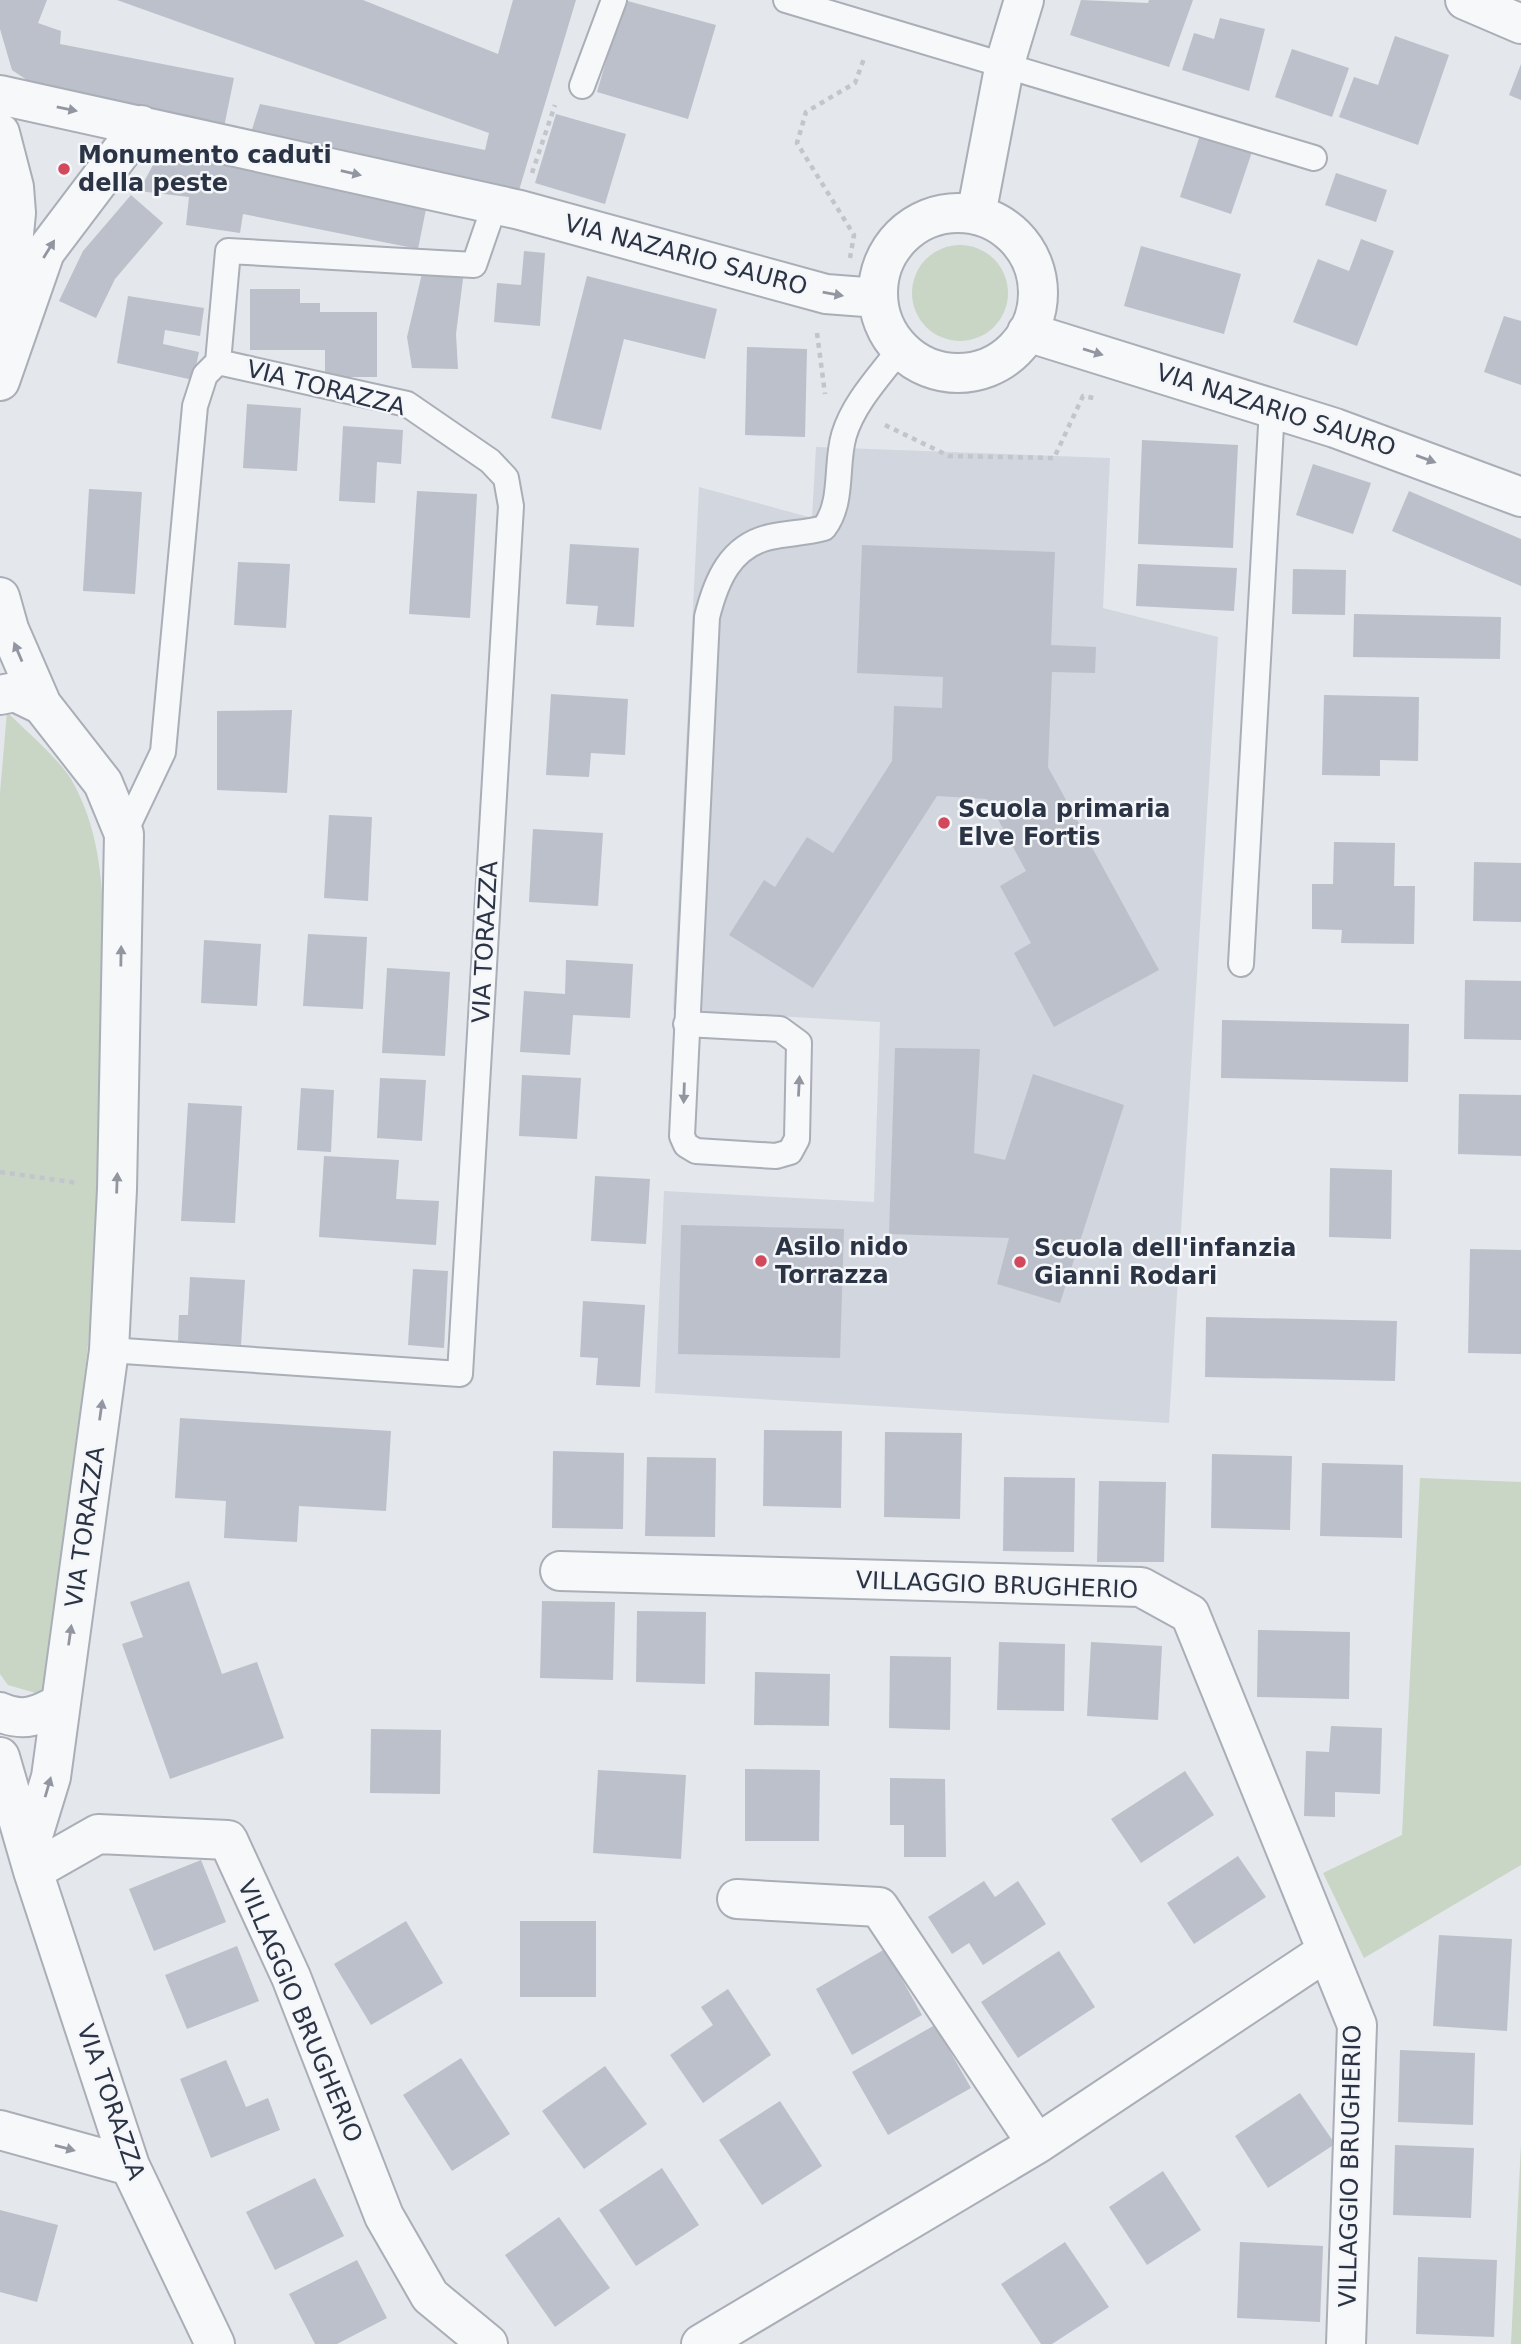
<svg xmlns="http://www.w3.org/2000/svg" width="1521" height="2344" viewBox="0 0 1521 2344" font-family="'DejaVu Sans',sans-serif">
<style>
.built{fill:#d2d6de}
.green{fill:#c9d6c5}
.building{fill:#bbc0ca}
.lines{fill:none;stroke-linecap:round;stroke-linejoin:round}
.lane-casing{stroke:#a9aeb7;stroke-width:28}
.street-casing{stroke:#a9aeb7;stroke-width:42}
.path{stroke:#c2c5cb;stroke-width:4.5;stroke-dasharray:5 5;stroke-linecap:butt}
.lane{stroke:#f7f8fa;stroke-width:24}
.street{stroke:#f7f8fa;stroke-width:38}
.oneway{fill:#9196a0}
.poi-dot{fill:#d1495b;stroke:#f4f6f9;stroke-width:2.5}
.labels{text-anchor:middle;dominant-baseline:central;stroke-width:5;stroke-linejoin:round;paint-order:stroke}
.poi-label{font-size:24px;font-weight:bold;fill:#2b3445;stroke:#f4f6f9;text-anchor:start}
.street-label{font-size:24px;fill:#2b3445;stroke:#f4f6f9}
</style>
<rect width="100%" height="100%" fill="#e4e7ec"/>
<path class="built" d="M816 447 1110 458 1103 608 1218 637 1169 1423 655 1393 664 1191 874 1202 880 1022 673 1010 699 487 812 518Z"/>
<path class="green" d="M912 293a48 48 0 1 1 96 0a48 48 0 1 1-96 0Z
M7 712C26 731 57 757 71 779 104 836 103 899 105 963L92 1306 53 1683 39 1694 8 1685 0 1674V793Z
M1420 1478 1521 1482V1865L1364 1958 1323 1873 1402 1835Z
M1521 2144V2344H1511Z"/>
<path class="building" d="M0 0H47L38 23 61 31 60 44 234 78 223 132 46 93 12 70 0 29Z
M117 0H363L498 54 513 0H576L517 197 249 139 260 104 485 150 489 133Z
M624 0 716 25 688 119 597 92Z
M1081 0 1148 3 1149 0H1193L1169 67 1070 35Z
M1220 18 1265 29 1249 91 1182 70 1194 33 1214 39Z
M1395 36 1449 55 1418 145 1339 117 1354 77 1378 85Z
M1292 49 1349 68 1332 117 1275 97Z
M1521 64V100L1509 95Z
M556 114 626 134 605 204 535 183Z
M1200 135 1252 152 1231 214 1180 197Z
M160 152 427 204 418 249 243 214 240 233 186 225 189 197 139 191Z
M1336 173 1387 190 1376 222 1325 205Z
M131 195 163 223 115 279 96 318 59 301 83 251Z
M1361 239 1394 251 1357 346 1293 322 1318 259 1349 271Z
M1141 246 1241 274 1224 334 1124 306Z
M524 251 545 253 540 326 494 322 497 283 521 285Z
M424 265 464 271 456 334 458 369 412 368 407 337Z
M587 276 717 309 705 359 624 339 601 430 551 418Z
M250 289H300V303H320V312H377V377H325V350H250Z
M128 296 204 308 200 336 165 330 163 344 199 352 193 380 117 363Z
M1504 316 1521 321V385L1484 372Z
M747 347 807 349 805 437 745 435Z
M247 404 301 408 297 471 243 468Z
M343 426 403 430 401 464 377 462 375 503 339 501Z
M1142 440 1238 445 1233 548 1138 544Z
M1313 464 1371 483 1353 534 1296 515Z
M89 489 142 492 135 594 83 591Z
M417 491 477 494 470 618 409 614Z
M1409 491 1521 539V586L1392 531Z
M570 544 639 548 634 627 596 625 598 606 566 604Z
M862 545 1055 552 1051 645 1096 647 1095 673 1052 672 1048 767 1159 970 1054 1027 1014 953 1031 943 1000 886 1026 871 987 799 937 796 813 988 729 935 764 880 775 887 807 837 833 853 892 761 894 706 942 708 943 677 857 673Z
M238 562 290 564 286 628 234 625Z
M1138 564 1237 568 1234 611 1136 606Z
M1293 569 1346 570 1345 615 1292 614Z
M1354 614 1501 617 1500 659 1353 657Z
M551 694 628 699 625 755 591 753 589 777 546 775Z
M1324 695 1419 697 1418 761 1380 760V776L1322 775Z
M292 710 287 793 217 790V711Z
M329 815 372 817 368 901 324 898Z
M533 829 603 833 598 906 529 902Z
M1334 842 1395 843 1394 886H1415L1414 944 1341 943 1342 930 1312 929V884H1333Z
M1474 862 1521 863V922L1473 921Z
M308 934 367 937 363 1009 303 1006Z
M204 940 261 944 257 1006 201 1003Z
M566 960 633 964 630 1018 573 1015 570 1055 520 1052 524 991 565 994Z
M387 968 450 972 445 1056 382 1053Z
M1465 980 1521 981V1040L1464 1039Z
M1222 1020 1409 1024 1408 1082 1221 1078Z
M895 1048 980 1049 974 1153 1005 1160 1033 1074 1124 1105 1060 1303 997 1284 1009 1238 889 1234Z
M522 1075 581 1078 577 1139 519 1136Z
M380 1078 426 1080 422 1141 377 1138Z
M301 1088 334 1090 331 1152 297 1150Z
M1459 1094 1521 1095V1156L1458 1154Z
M188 1103 242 1106 235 1223 181 1221Z
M324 1156 399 1160 396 1199 439 1201 436 1245 319 1237Z
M1330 1168 1392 1170 1391 1239 1329 1237Z
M595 1176 650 1179 646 1244 591 1241Z
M681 1225 844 1229 840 1358 678 1354Z
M1470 1249 1521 1250V1354L1468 1353Z
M413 1269 448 1271 444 1348 408 1345Z
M190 1277 245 1280 241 1345 178 1341 179 1315H188Z
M583 1301 645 1305 640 1387 596 1385 598 1358 580 1357Z
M1206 1317 1397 1321 1395 1381 1205 1377Z
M180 1418 391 1431 386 1511 299 1506 297 1542 224 1538 226 1501 175 1498Z
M764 1430 842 1431 841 1508 763 1506Z
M885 1432 962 1433 960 1519 884 1517Z
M553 1451 624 1453 623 1529 552 1528Z
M1212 1454 1292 1456 1290 1530 1211 1528Z
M647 1457 716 1458 715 1537 645 1536Z
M1322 1463 1403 1465 1402 1538 1320 1536Z
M1004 1477 1075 1478 1074 1552 1003 1551Z
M1099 1481 1166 1482 1164 1562H1097Z
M189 1581 222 1674 257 1662 284 1738 170 1779 122 1644 143 1637 130 1602Z
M542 1601 615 1602 613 1680 540 1678Z
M637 1611 706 1612 705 1684 636 1682Z
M1258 1630 1350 1632 1349 1699 1257 1697Z
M999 1642 1065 1644 1064 1711 997 1710Z
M1091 1642 1162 1646 1158 1720 1087 1716Z
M890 1656 951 1657 950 1730 889 1728Z
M755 1672 830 1674 829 1726 754 1725Z
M1331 1726 1382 1728 1380 1794 1335 1792V1817L1304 1816 1306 1751 1329 1752Z
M371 1729 441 1730 440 1794 370 1793Z
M745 1769 820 1770 819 1841H745Z
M598 1770 686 1775 681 1859 593 1853Z
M1185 1771 1214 1815 1141 1863 1111 1819Z
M890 1778 945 1779 946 1857H904V1825H890Z
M1238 1856 1266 1897 1194 1944 1167 1903Z
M201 1860 226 1922 154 1951 129 1889Z
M984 1881 995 1897 1018 1881 1046 1924 983 1965 969 1943 952 1954 928 1917Z
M406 1921 443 1983 371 2025 334 1964Z
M520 1921H596V1997H520Z
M1439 1935 1512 1939 1507 2031 1433 2026Z
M237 1946 259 2001 187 2029 165 1975Z
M885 1949 922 2015 852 2055 816 1989Z
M1059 1951 1095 2007 1018 2058 981 2002Z
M728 1989 771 2055 703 2103 670 2055 713 2025 701 2007Z
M935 2025 971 2088 888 2135 852 2072Z
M1400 2050 1475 2053 1473 2125 1398 2122Z
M461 2058 510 2134 452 2171 403 2095Z
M226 2060 246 2107 268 2098 280 2130 211 2158 180 2079Z
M605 2066 647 2124 584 2169 542 2111Z
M1300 2093 1335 2144 1268 2188 1235 2136Z
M780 2101 822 2166 762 2205 719 2140Z
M1395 2145 1474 2148 1471 2218 1393 2215Z
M662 2168 699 2225 636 2266 599 2210Z
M1163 2171 1201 2230 1147 2265 1109 2207Z
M315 2178 344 2236 275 2270 246 2212Z
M0 2210 58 2225 37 2302 0 2292Z
M559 2217 610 2288 555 2327 505 2255Z
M1065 2242 1109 2307 1052 2344H1041L1001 2284Z
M1240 2242 1323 2246 1320 2322 1237 2318Z
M1418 2257 1497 2260 1494 2337 1416 2334Z
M357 2260 387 2318 337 2344H315L289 2294Z"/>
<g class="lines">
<g class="lane-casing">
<path id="lane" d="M786 0 1314 158
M582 86 614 0
M124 834 163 752 195 406 205 375 218 362 228 251 474 265 495 204
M1241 964 1272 408
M686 1024 780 1029 799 1043 797 1139 790 1152 776 1156 696 1151 686 1145 682 1136 707 617C716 581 730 546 770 537 788 533 806 533 824 528 844 502 835 465 844 435 854 402 880 376 900 349
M109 1350 460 1374 511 506 506 478 490 461 407 404 218 362"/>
</g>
<g class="street-casing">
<path id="street" d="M1465 0 1521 24
M0 95 520 210 826 294 878 298
M0 133 14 187 16 213 6 317
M878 293a80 80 0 1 1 160 0a80 80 0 1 1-160 0Z
M976 215 1005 63 1024 0
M1027 332 1335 428 1521 497
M0 381 45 252 141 125
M0 597 9 629 42 705 103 783 124 834 117 1189 109 1350 51 1777 28 1852
M0 695 15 692 42 705
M560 1571 1141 1587 1190 1614 1357 2025 1346 2344
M0 1712C24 1723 40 1715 61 1703
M0 1757 33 1871 130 2166 215 2344
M33 1871 98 1834 228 1840 291 1977 384 2216 430 2296 488 2344
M737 1899 879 1907 1037 2144
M0 2130 130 2166
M701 2344 1037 2144 1327 1951"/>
</g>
<path class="path" d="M532 173 555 105
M850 258 854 235 797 143 806 112 855 83 865 56
M817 333 825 394
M885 425 949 456 1054 458 1083 396 1098 399
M0 1172 78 1183"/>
<use href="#lane" class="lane"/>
<use href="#street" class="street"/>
</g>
<defs><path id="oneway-solid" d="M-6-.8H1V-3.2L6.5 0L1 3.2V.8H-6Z" transform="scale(1.75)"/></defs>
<g class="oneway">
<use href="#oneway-solid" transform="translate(67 109) rotate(12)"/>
<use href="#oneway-solid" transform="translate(351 173) rotate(13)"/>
<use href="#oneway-solid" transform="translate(49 249) rotate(-58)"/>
<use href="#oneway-solid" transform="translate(833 294) rotate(10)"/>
<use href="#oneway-solid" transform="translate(1093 352) rotate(17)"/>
<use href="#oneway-solid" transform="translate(1426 459) rotate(20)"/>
<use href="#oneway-solid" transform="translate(18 652) rotate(-113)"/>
<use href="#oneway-solid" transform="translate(121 956) rotate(-89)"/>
<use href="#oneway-solid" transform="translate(799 1086) rotate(-87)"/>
<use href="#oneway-solid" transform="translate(684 1093) rotate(92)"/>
<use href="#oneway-solid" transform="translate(117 1183) rotate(-88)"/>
<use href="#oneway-solid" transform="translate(101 1410) rotate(-82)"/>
<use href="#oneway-solid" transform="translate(70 1635) rotate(-82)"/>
<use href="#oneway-solid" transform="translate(48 1787) rotate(-74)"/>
<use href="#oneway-solid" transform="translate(65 2148) rotate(15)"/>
</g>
<g class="poi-dot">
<circle cx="64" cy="169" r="7"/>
<circle cx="944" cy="823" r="7"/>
<circle cx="761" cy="1261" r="7"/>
<circle cx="1020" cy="1262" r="7"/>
</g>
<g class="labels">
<g class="poi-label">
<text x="78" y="155">Monumento caduti<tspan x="78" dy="28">della peste</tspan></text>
<text x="958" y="809">Scuola primaria<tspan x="958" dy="28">Elve Fortis</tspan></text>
<text x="775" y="1247">Asilo nido<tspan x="775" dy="28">Torrazza</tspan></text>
<text x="1034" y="1248">Scuola dell'infanzia<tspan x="1034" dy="28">Gianni Rodari</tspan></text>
</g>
<g class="street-label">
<text transform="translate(686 255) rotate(15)">VIA NAZARIO SAURO</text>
<text transform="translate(326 388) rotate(14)">VIA TORAZZA</text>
<text transform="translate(1276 410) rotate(18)">VIA NAZARIO SAURO</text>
<text transform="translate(485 942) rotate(-87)">VIA TORAZZA</text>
<text transform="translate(85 1527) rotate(-82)">VIA TORAZZA</text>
<text transform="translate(997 1585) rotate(2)">VILLAGGIO BRUGHERIO</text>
<text transform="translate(300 2011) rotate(67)">VILLAGGIO BRUGHERIO</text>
<text transform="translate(111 2102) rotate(71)">VIA TORAZZA</text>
<text transform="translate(1350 2166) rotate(-89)">VILLAGGIO BRUGHERIO</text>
</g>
</g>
</svg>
